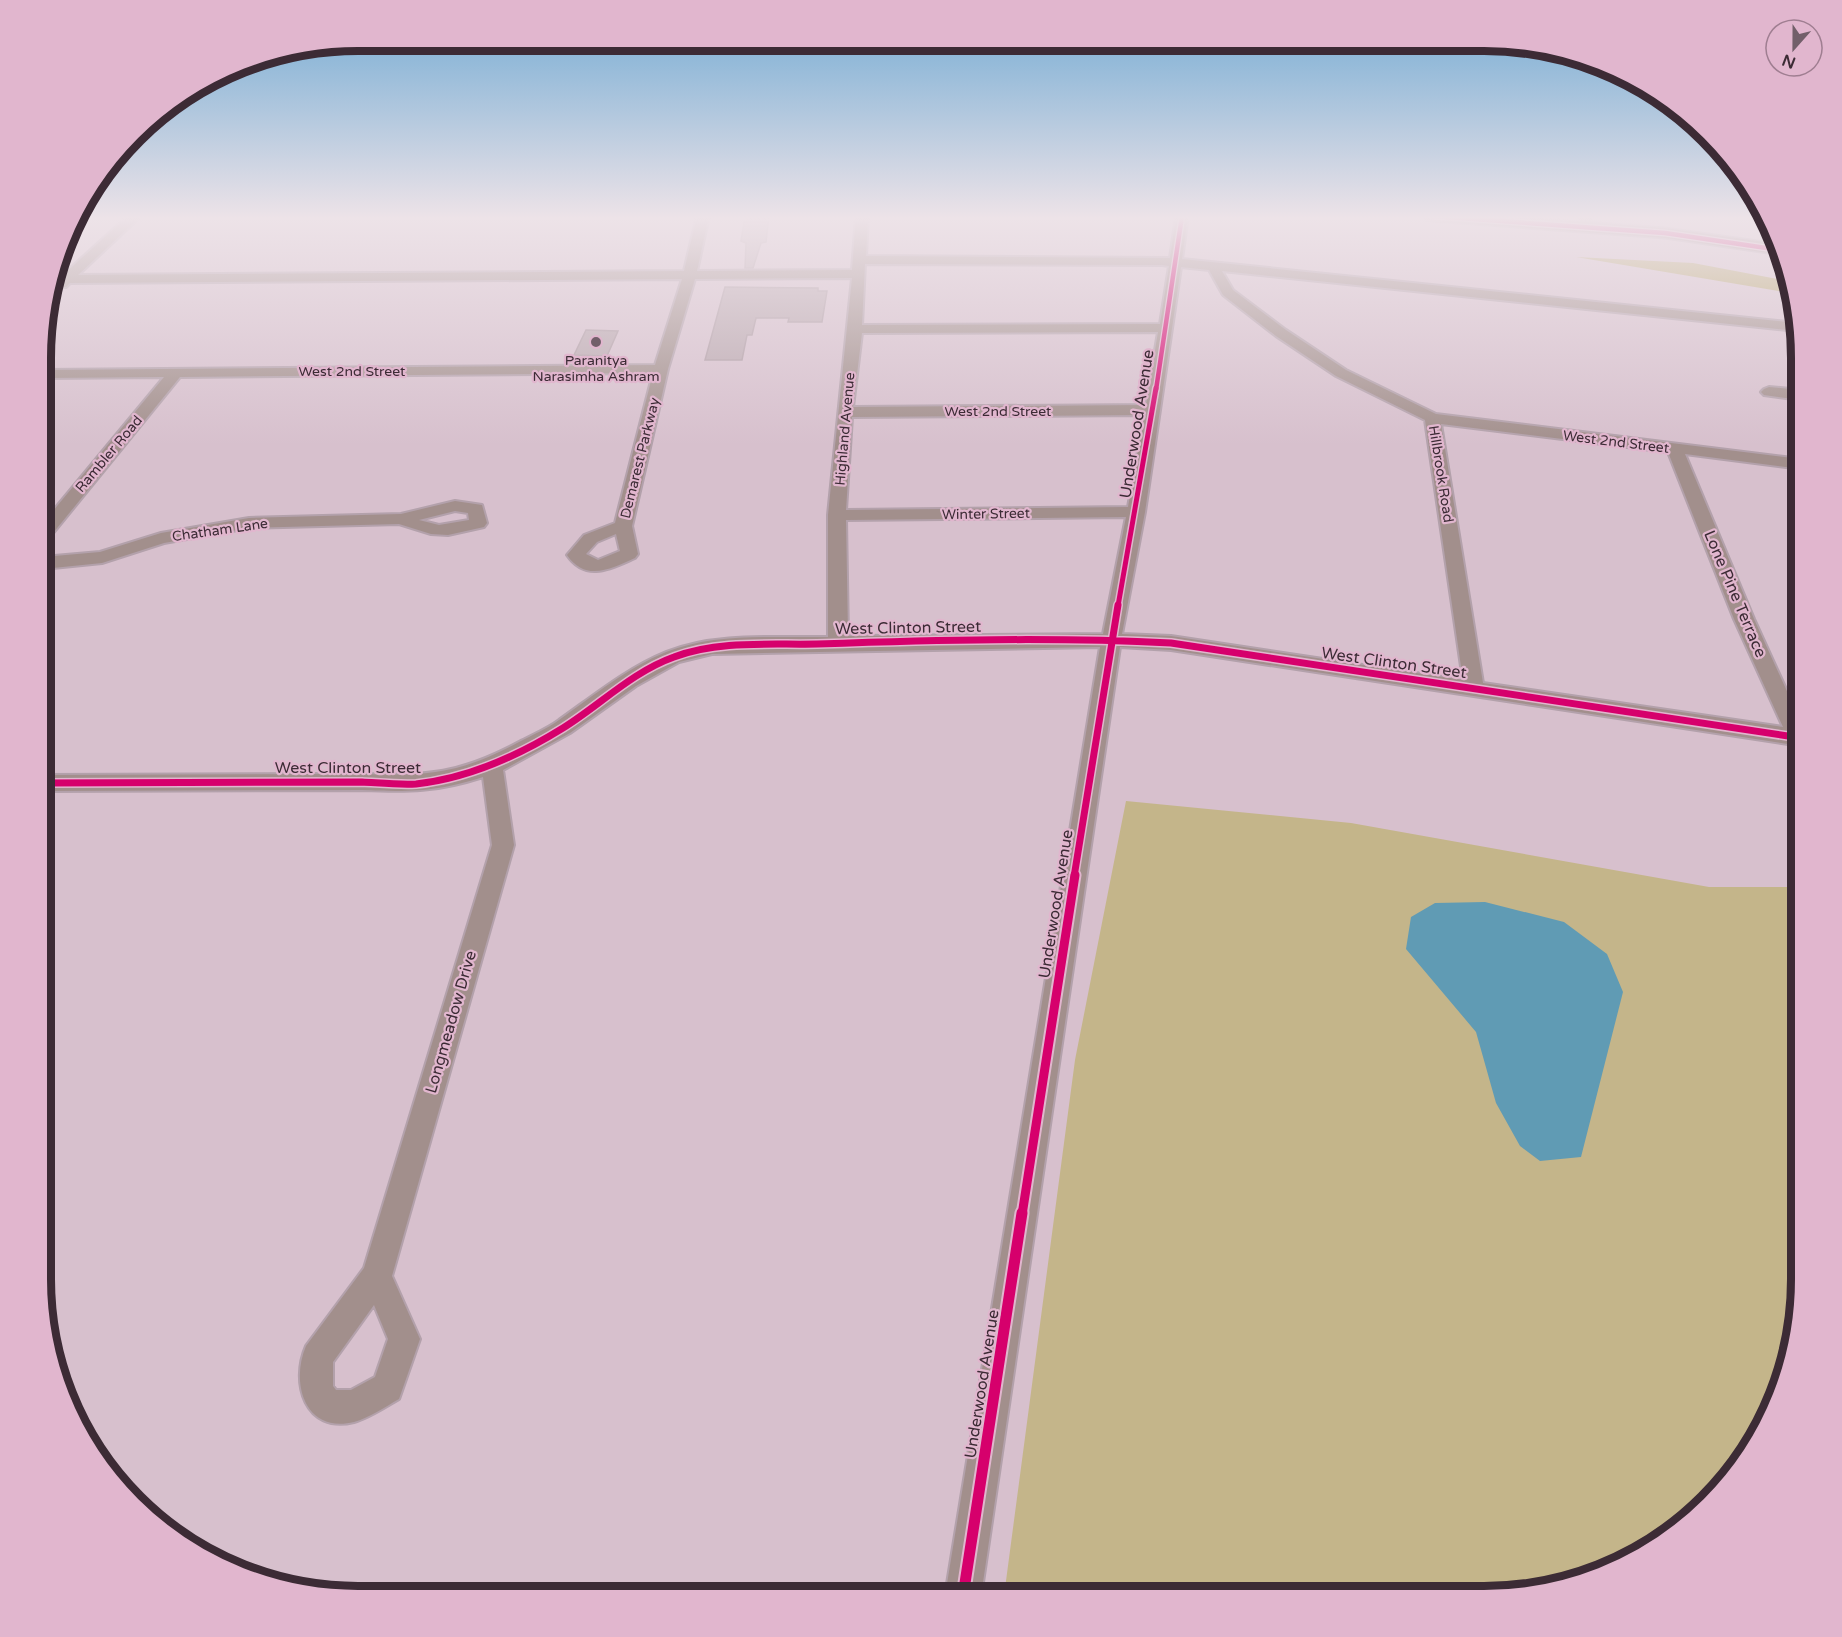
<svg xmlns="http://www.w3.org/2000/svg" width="1842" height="1637" viewBox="0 0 1842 1637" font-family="'Varela Round',sans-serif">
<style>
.green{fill:#c4b58a}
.forest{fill:#b3a263}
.water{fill:#609bb4}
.building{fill:#b9a6ae;stroke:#ad9aa2;stroke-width:1.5}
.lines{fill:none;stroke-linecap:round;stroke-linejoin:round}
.street-casing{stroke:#b3a1ab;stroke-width:4}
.primary-casing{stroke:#b3a1ab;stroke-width:3}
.street{fill:#a28f8c;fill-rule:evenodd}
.primary{fill:#9c8686;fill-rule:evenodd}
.cycleway-far4-casing{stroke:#e1b6ce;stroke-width:7}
.cycleway-far3-casing{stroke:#e1b6ce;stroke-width:8}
.cycleway-far2-casing{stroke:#e1b6ce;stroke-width:10}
.cycleway-far1-casing{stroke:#e1b6ce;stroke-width:13}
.cycleway-casing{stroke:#e1b6ce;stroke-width:15}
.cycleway-far4{stroke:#d6006c;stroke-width:4.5}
.cycleway-far3{stroke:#d6006c;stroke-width:5}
.cycleway-far2{stroke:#d6006c;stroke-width:7}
.cycleway-far1{stroke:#d6006c;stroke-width:9}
.cycleway{stroke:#d6006c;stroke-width:11}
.poi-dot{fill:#725f6a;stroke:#e1b6ce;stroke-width:2}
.labels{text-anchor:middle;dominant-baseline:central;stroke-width:4.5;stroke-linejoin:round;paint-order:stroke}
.far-poi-label{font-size:14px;fill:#3c2b35;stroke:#e1b6ce}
.far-street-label{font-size:14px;fill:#3c2b35;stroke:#e1b6ce}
.street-label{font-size:16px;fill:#3c2b35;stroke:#e1b6ce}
.rim{fill:none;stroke:#3c2b35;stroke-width:8}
</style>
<rect width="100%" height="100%" fill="#d7c0cd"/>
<path class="green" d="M1126 801 1351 823 1709 887H1801V1279L1777 1401 1748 1456 1694 1517 1606 1572 1504 1596H1004L1075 1060Z"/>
<path class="forest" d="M1576 257 1693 263 1788 281 1791 293Z"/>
<path class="water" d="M1485 902 1564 922 1607 954 1623 992 1581 1157 1540 1161 1520 1146 1496 1103 1476 1032 1406 949 1411 917 1435 903Z"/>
<path class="building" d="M745 216H769L766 242 761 243 753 268H745L746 243 741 241Z
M725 287 818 288V291H827L822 322H788L789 318H756L752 335H747L742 360H705Z
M586 330 618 331 607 356 574 355Z"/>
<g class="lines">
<g class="street-casing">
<path id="street" d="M128 216H141L78 275 684 271 697 216H709L697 271 852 270 856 216H868L866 256 1170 258 1176 216H1188L1182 259 1797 323 1798 331 1222 271 1233 290 1286 330 1346 370 1436 414 1801 459V469L1685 454 1754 619 1801 722V746L1171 650 1120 647 981 1596H945L1100 647 712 654 679 662 636 686 570 733 503 770 514 845 392 1276 420 1339 399 1399C385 1407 369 1418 354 1422 305 1434 290 1383 306 1346L364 1268 492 845 483 777C437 792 409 792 362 790L42 791V775L362 774C429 776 459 774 519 742 532 735 547 729 559 720 593 696 627 668 666 652 716 632 776 638 828 637V515L852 278 695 279 668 369 632 526 638 554 635 558C612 568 586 583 567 555L584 535 615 523 653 373 180 377 49 538 43 539V523L164 377 43 378V370L655 365 682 279 70 283 66 287H56L54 284 57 275H63ZM865 264 1162 265 1169 266 1160 324 862 325ZM1181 267 1209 270 1223 295 1276 336 1336 376 1425 420 1463 680 1171 636 1122 634 1145 512ZM1158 332 1146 405 853 407 862 333ZM1144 415 1128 507 846 510 852 417ZM1441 424 1668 452 1734 619 1783 727 1483 683ZM1126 517 1103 634 848 636 846 520ZM616 534 620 551 598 560 586 554 597 542ZM374 1305 388 1339 375 1377 351 1390H336L333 1386V1362Z
M1579 216H1591L1595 227 1593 230H1585Z
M1769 387 1801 390V400L1764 395 1761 392 1764 389Z
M455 501 482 505 487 523 484 527 448 535 431 534 399 524 249 528 164 543 102 563 43 569V557L100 552 161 533 249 518 401 514ZM455 511 468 513 469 520 439 525 419 520Z"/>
</g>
<g class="primary-casing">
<path id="primary" d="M1423 216H1506L1665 228 1779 244 1782 255 1665 238 1432 221 1426 220Z"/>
</g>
<use href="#street" class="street"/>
<use href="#primary" class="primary"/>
<g class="cycleway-far4-casing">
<path id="cycleway-far4" d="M1432 216 1665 233 1780 250
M1156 390 1182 216"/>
</g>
<g class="cycleway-far3-casing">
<path id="cycleway-far3" d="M1118 606 1156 388"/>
</g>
<g class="cycleway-far2-casing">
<path id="cycleway-far2" d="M42 783 362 782C380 783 399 785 416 784 470 778 518 756 563 728 600 705 632 672 674 657 718 640 771 645 817 644 935 640 1054 637 1171 643L1801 738
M1074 877 1118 605"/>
</g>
<g class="cycleway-far1-casing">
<path id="cycleway-far1" d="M1022 1215 1075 875"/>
</g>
<g class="cycleway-casing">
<path id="cycleway" d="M963 1596 1022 1213"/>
</g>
<use href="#cycleway-far4" class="cycleway-far4"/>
<use href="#cycleway-far3" class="cycleway-far3"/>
<use href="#cycleway-far2" class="cycleway-far2"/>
<use href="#cycleway-far1" class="cycleway-far1"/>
<use href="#cycleway" class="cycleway"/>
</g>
<linearGradient id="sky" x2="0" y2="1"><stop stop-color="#71aad3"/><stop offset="0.49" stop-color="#ede3e8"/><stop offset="1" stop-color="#ede3e8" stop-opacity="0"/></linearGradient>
<rect width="1842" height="445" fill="url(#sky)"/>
<circle class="poi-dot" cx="596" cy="342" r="6"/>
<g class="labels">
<g class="far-poi-label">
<text x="596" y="360">Paranitya<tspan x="596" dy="16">Narasimha Ashram</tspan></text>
</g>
<g class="far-street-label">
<text x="352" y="371">West 2nd Street</text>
<text x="998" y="411">West 2nd Street</text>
<text transform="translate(845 429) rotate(-85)">Highland Avenue</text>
<text transform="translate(1616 442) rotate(7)">West 2nd Street</text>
<text transform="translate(109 454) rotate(-50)">Rambler Road</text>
<text transform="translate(640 458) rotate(-76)">Demarest Parkway</text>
<text transform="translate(1441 474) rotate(81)">Hillbrook Road</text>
<text transform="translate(986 514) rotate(-1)">Winter Street</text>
<text transform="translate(220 530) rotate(-8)">Chatham Lane</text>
</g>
<g class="street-label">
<text transform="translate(1137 424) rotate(-81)">Underwood Avenue</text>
<text transform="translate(1735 594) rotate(67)">Lone Pine Terrace</text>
<text transform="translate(908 628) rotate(-1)">West Clinton Street</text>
<text transform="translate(1394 663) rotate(8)">West Clinton Street</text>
<text x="348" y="768">West Clinton Street</text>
<text transform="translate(1056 904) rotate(-81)">Underwood Avenue</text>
<text transform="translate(451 1022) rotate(-74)">Longmeadow Drive</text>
<text transform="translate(982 1384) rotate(-81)">Underwood Avenue</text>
</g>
</g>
<path d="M0 0H1842V1637H0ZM358 51H1484A307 307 0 0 1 1791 358V1279A307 307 0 0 1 1484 1586H358A307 307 0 0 1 51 1279V358A307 307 0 0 1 358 51Z" fill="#e1b6ce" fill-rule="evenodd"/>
<path class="rim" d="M358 51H1484A307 307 0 0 1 1791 358V1279A307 307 0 0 1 1484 1586H358A307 307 0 0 1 51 1279V358A307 307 0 0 1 358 51Z"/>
<g transform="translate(1794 48) rotate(201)"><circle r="28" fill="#e1b6ce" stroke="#9f7e91" stroke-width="1.5"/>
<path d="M0-4.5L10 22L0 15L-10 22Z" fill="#725f6a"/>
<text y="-9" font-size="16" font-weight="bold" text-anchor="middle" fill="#3c2b35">N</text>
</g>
</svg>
